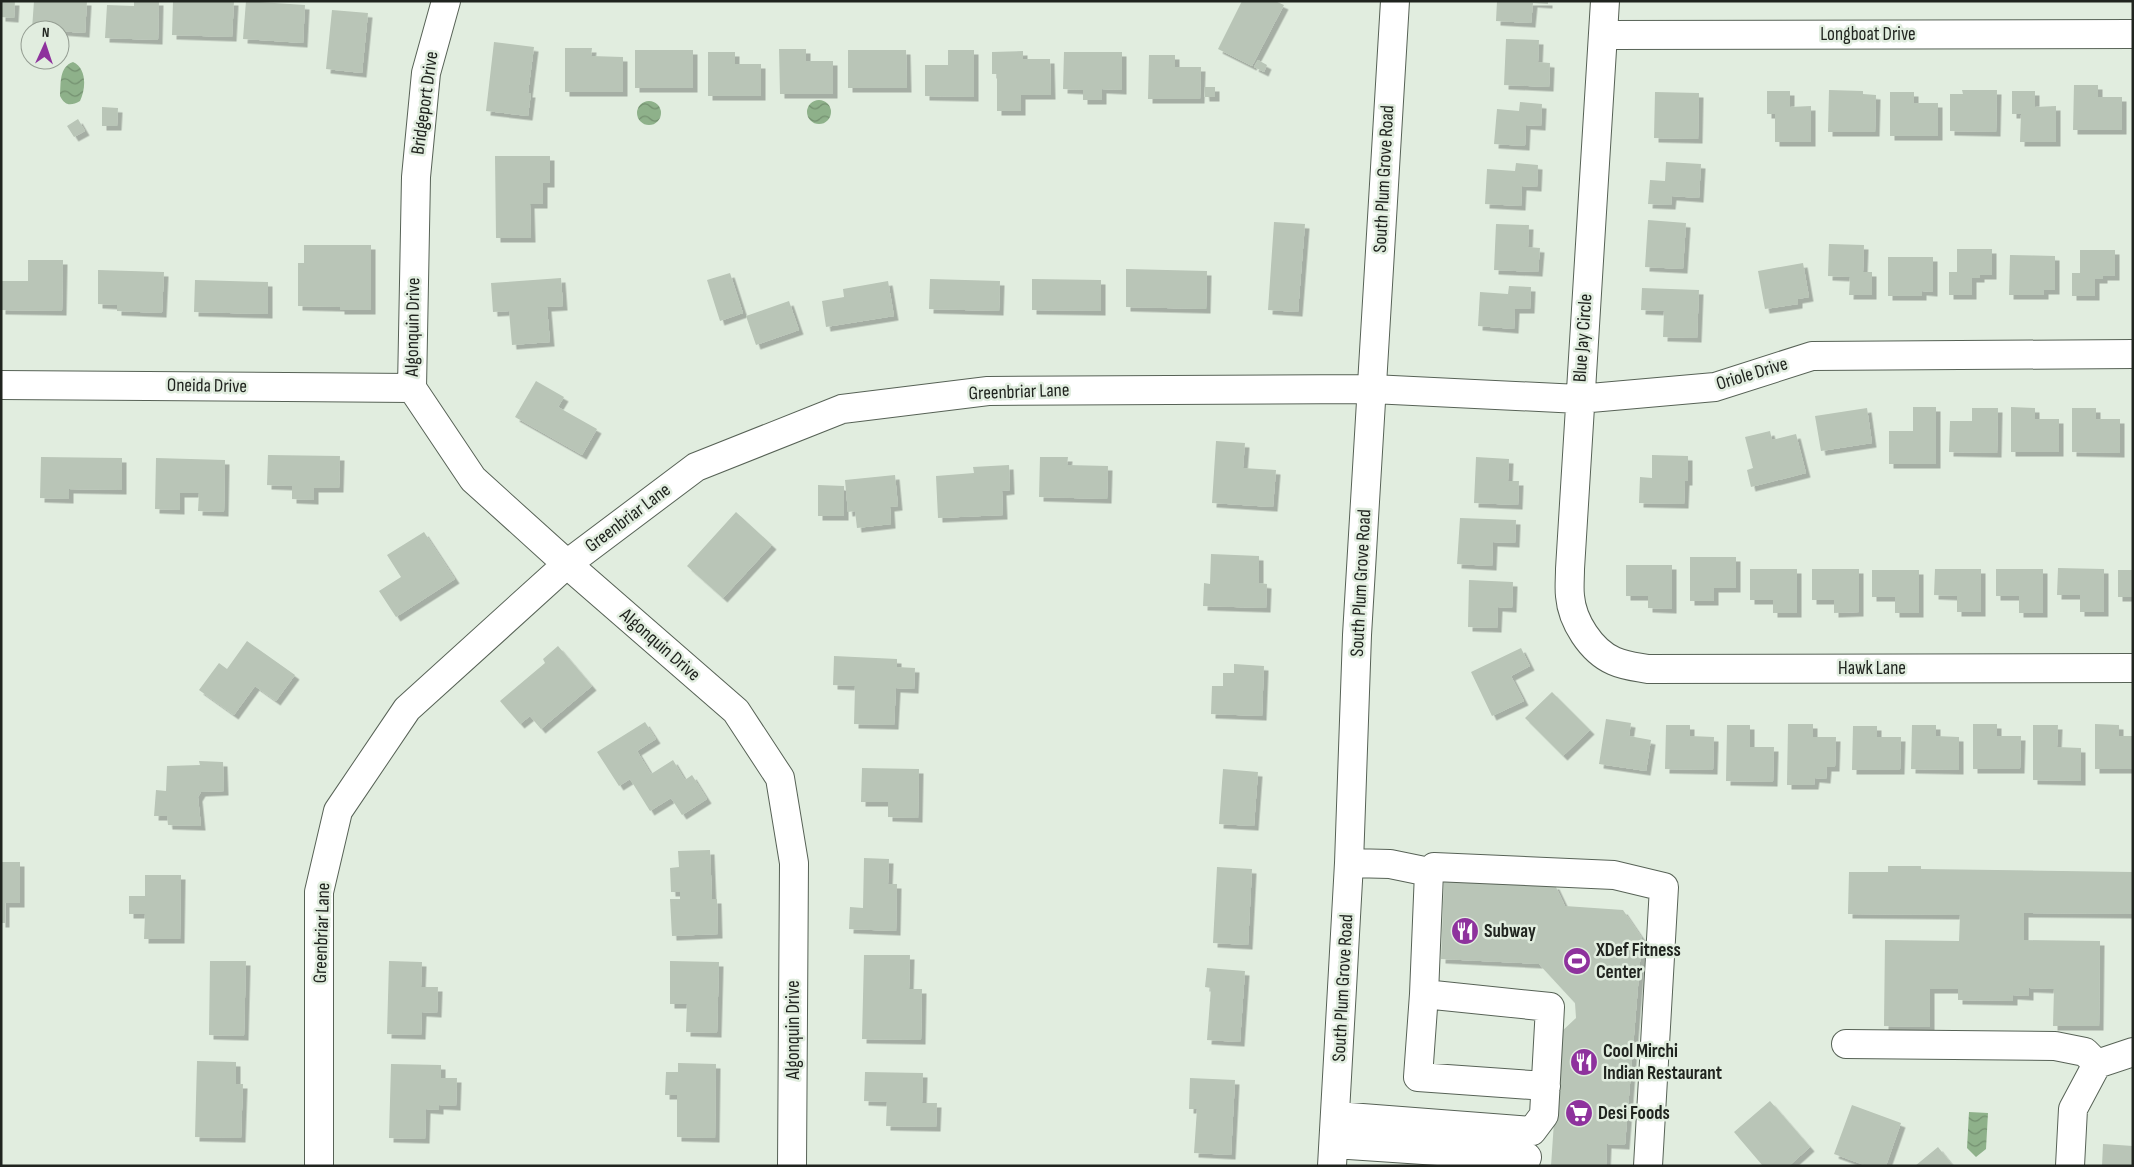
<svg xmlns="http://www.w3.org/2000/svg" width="2134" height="1167" viewBox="0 0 2134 1167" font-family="'Sofia Sans Condensed',sans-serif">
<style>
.water{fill:url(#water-waves)}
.building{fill:#b9c5b7;filter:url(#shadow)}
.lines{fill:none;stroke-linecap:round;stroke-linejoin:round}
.minor-casing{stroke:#576256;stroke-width:30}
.minor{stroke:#fff;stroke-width:28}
.labels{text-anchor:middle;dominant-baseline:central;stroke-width:5;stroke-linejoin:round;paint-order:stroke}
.street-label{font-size:19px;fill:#20241f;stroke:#e1eddf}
.poi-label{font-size:19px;font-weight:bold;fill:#20241f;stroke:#e1eddf;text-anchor:start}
</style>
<defs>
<pattern id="water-waves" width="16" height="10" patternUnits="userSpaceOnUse" patternTransform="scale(1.25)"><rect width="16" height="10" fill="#8eb18a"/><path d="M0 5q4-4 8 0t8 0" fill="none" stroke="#749070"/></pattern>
<filter id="shadow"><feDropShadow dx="4.5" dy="4.5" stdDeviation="0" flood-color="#0004"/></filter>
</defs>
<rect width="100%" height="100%" fill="#e1eddf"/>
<path class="water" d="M73 62C87 68 86 89 80 101 71 106 65 106 60 96 61 83 59 67 73 62Z
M807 112a12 12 0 1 1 24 0a12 12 0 1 1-24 0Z
M637 113a12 12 0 1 1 24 0a12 12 0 1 1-24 0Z
M1969 1112 1988 1113 1986 1149 1976 1157 1967 1148Z"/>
<path class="building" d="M1 1H15L14 18 1 17Z
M34 1H87L85 33 32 29Z
M134 1H159L158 40 105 38 107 5 134 6Z
M173 1H234L232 37 172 35Z
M246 1 305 5 303 43 243 39Z
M1242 1H1275L1284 5 1252 66 1218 49Z
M1497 1H1548V4L1533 3 1531 23 1496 21Z
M332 10 368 13 362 73 326 69Z
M1506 39 1539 40 1538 62 1550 63 1549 87 1504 85Z
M494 42 534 47 528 93H531L528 116 486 111Z
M565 48H592L591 56 623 57V92H565Z
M779 49H806V61H833V94H780Z
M635 50H693V88H635Z
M848 50H906L907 88H848Z
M948 50H974V97L925 96V65H948Z
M1023 51V59H1050L1051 95H1021V111H997V74H992V52Z
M708 52H735V64H761V96H708Z
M1064 52H1122V90L1102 89V100H1083V90L1063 89Z
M1149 55H1175V67H1201L1200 99H1148Z
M1258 60 1267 65 1264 72 1254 67Z
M2074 85H2098V97H2122V130H2073Z
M1204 87H1215V97H1205Z
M1829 90 1863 91V94L1876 95 1875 132H1828Z
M1962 90H1997L1996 132 1950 131V94H1963Z
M1767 91H1790V107L1811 106V142H1775V114H1767Z
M2012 91H2035V107L2056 106V142H2020L2021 114H2012Z
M1655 92 1699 93 1698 139 1654 138Z
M1890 92H1914V103H1938V136H1890Z
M1520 102 1542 104 1541 126 1526 125 1525 146 1494 144 1497 109 1519 111Z
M102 107 118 108 117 126H102Z
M78 119 85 131 74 137 67 126Z
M495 156H550V183H543V204H530L531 238H496Z
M1666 162 1701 164 1699 198 1672 196 1671 205 1648 204 1650 180 1665 181Z
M1516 163 1538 165 1537 187 1522 186 1521 206 1485 204 1487 169 1515 171Z
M1648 220 1686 223 1683 269 1645 267Z
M1274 222 1305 224 1298 312 1268 310Z
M1496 224 1529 225 1528 247 1540 248 1538 272 1494 270Z
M1829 244 1864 245 1863 272H1872V295H1849L1850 277 1828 276Z
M304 245H371V310H340V307L298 306V263H304Z
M1957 249H1992V275H1980V278H1972V295H1949V272H1957Z
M2080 250H2115V276H2103V279H2095V296H2072V273H2080Z
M2010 255 2055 256V290H2044V295H2009Z
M1888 257H1933V292L1922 291V296H1888Z
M28 260H63L62 311 1 310V281H28Z
M1803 263 1809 297 1798 299V304L1765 309 1758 271Z
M1126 269 1207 271 1206 309 1126 307Z
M98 270 164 272 162 313 117 311V305L98 304Z
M730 273 743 313 720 321 707 280Z
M561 278 563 306 547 307 550 342 512 345 509 311 493 312 491 283Z
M930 279 1000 281 999 311 929 309Z
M1032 279 1101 280V311L1032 310Z
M195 280 268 282V314L194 312Z
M888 281 894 316 826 327 822 301 844 297 843 289Z
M1509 286 1531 287 1530 309H1515L1514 329 1478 326 1480 292 1508 294Z
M1642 288 1699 290 1697 338 1663 337 1664 311 1641 310Z
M789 301 799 330 756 345 746 316Z
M536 381 564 397 558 407 597 429 582 455 515 417Z
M1913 407H1936V464H1889V431H1913Z
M2011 407 2035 408V419H2059V452H2011Z
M1867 408 1872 443 1821 451 1815 416Z
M1972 408H1998L1997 453 1949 452 1950 421H1972Z
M2072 408H2096V419H2120V453L2072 452Z
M1770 431 1772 440 1796 434 1806 473 1751 487 1747 470 1753 468 1745 437Z
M1216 441 1245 443 1243 468 1276 470 1273 507 1212 503Z
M268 455 340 456 339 488H314V500L292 499V486L267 485Z
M1652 455 1688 456V481H1685L1684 504 1639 503 1640 477 1652 478Z
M41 457 122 458V490L69 489V499L40 498Z
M1040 457H1068L1067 465 1108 466 1107 499 1039 497Z
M1476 457 1509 459 1508 481H1519L1518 505 1474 503Z
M156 458 225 460 224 512 198 511 199 493H180V510L155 509Z
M1009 465 1010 490 1002 491 1003 515 938 518 936 476 974 473 973 467Z
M895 475 898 506 890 507 891 524 857 528 855 511 848 512 845 480Z
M818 485 844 486V516H818Z
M736 512 772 545 723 598 687 566Z
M1460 518 1516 520 1515 543 1493 542 1492 566 1457 564Z
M424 532 455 579 396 617 379 591 401 577 387 555Z
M1211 554 1259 556V583L1267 584 1266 608 1203 606 1204 583 1210 584Z
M1690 557H1736V588H1714V601H1690Z
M1626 565H1672V609L1648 608V596H1626Z
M2058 568 2104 569V612H2080V595H2057Z
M1750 569H1797V613H1773V600H1750Z
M1812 569H1859V612L1834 613V600H1812Z
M1935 569H1981V612H1957V596L1934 595Z
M1996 569H2043V613H2019V596H1996Z
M1872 570H1919V613H1895V597H1872Z
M2118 570H2133V597H2118Z
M1469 580 1513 582 1512 608 1498 607 1497 628 1468 627Z
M247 641 295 675 276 701 255 686 234 715 199 690 219 663 227 669Z
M558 646 592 686 541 729 530 716 520 724 500 701 545 663 543 659Z
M1521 648 1530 666 1511 676 1524 701 1492 716 1471 672Z
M834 656 897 659V667L915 668 914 689 896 688 894 725 854 724 855 686 833 685Z
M1234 664 1264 666 1262 716 1211 714 1212 686H1223V673H1234Z
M1552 692 1590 730 1563 756 1525 718Z
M1606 719 1631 723 1629 736 1651 740 1646 771 1599 764Z
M645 722 656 739 637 751 651 774 673 760 685 780 692 775 707 799 682 815 671 798 650 811 630 779 619 786 597 752Z
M1788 724H1813V737H1836L1835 767H1827L1826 779 1815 778 1814 785H1787Z
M1973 724H1997V736H2021L2020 769H1973Z
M2095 724 2119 725V736H2133V769H2095Z
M1666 725H1690V736L1714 737 1713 770 1665 769Z
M1727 725H1750V747H1774L1773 782 1726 781Z
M1912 725H1936V736L1959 737V770L1911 769Z
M2033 725H2058L2057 747 2081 748V781L2033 780Z
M1853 726H1877V737H1901L1900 770H1852Z
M199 761 223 762 224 791 201 792 198 797 201 826 168 825 167 816H154L156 790 166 791 167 766 200 765Z
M862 768 919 769 918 818 888 817V802H861Z
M1223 769 1258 772 1254 826 1219 824Z
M710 850 712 899H717L718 934 672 936 670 899H680V892H671L670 868 679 867 678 851Z
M864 858 889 859 888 884H897L896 931 849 929 850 907 863 908Z
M1 862H20V903H5V923H1Z
M1888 866H1921V869L2133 872V914L2024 913V940L2100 941 2099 1026H2053L2054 989 2029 988V996L2013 995V1001L1958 1000V989H1930V1027L1884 1026 1885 940 1959 941 1960 915 1848 914 1849 872H1888Z
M1217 867 1252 869 1248 945 1213 943Z
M145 875H181L180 939H144L145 914H129V896H145Z
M1444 876 1555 885 1565 906 1623 910 1642 938 1625 1145 1607 1144 1606 1166H1551L1560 1033 1576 1018 1575 1003 1539 964 1441 959Z
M864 955H910L909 989H922L921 1040 862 1039Z
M210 961H246L244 1036 209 1035Z
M389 961 422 962 421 987H438L437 1013 422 1012 421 1035 387 1034Z
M670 961 719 962 717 1033 686 1032 687 1004H670Z
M1207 968 1245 971 1240 1042 1207 1040 1211 988 1205 987Z
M197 1061 236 1062V1084H243L241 1138 195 1137Z
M678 1063 716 1064 715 1138 677 1137V1095H665L666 1072H678Z
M391 1064 441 1065V1078H457L456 1106 439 1105V1110L426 1109 425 1139 389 1138Z
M865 1072 923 1073 922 1103H937L936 1127 886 1126 887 1102 864 1101Z
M1190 1078 1235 1080 1231 1155 1194 1153 1197 1109H1189Z
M1770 1101 1810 1147 1789 1166H1763L1734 1132Z
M1852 1105 1901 1123 1886 1166H1867L1834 1154Z
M2103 1144 2133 1146V1166H2102Z
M1938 1147 1953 1166H1915Z"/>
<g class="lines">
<g class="minor-casing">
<path id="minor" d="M446 1 426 73 416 177 412 388 473 479 567 564 736 711 780 778 794 863 792 1166
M1605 1 1570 569C1570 578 1569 588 1570 596 1572 621 1591 651 1614 661 1625 666 1637 667 1648 669L2133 668
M1603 35 2133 34
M1 385 412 388
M1429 872 1434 867 1614 875 1664 887 1648 1166
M1424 994 1418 1077 1546 1086
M1846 1044 2055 1046 2085 1052 2097 1064 2073 1109 2070 1166
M2097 1064 2133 1052
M1336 1116 1532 1131 1544 1115 1550 1007 1424 994 1429 872 1390 864 1349 863
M1334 1144 1527 1157 1524 1166
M319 1166V892L338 811 407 709 567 564 696 467 842 409 988 391 1372 389 1579 399 1715 387 1812 356 2133 354
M1332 1166 1349 863 1357 635 1395 1"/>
</g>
<use href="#minor" class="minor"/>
</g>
<defs>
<g id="restaurant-disc" transform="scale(1.4375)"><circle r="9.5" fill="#8e329d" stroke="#e1eddf"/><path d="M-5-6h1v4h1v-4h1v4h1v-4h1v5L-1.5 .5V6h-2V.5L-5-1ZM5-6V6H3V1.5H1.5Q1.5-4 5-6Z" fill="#fff"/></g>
<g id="stadium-disc" transform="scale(1.4375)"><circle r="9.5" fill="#8e329d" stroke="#e1eddf"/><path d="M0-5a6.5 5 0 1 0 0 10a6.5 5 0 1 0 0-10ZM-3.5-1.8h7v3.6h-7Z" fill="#fff"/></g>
<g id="supermarket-disc" transform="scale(1.4375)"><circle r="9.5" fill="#8e329d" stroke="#e1eddf"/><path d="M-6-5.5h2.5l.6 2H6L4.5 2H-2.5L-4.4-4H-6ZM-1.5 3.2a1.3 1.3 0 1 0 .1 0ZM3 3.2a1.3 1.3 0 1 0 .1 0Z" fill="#fff"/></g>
</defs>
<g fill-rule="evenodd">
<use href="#restaurant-disc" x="1465" y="931"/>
<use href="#stadium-disc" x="1577" y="961"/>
<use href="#restaurant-disc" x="1584" y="1062"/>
<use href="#supermarket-disc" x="1579" y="1113"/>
</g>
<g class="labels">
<g class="street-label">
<text x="1868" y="34">Longboat Drive</text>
<text transform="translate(425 103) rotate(-82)">Bridgeport Drive</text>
<text transform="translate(1384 179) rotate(-87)">South Plum Grove Road</text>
<text transform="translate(413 327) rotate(-89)">Algonquin Drive</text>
<text transform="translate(1583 338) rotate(-86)">Blue Jay Circle</text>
<text transform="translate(1752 374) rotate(-17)">Oriole Drive</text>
<text transform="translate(207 386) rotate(1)">Oneida Drive</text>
<text transform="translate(1019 392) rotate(-2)">Greenbriar Lane</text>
<text transform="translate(628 518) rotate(-37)">Greenbriar Lane</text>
<text transform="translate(1361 583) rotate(-87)">South Plum Grove Road</text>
<text transform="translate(660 645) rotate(41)">Algonquin Drive</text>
<text x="1872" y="668">Hawk Lane</text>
<text transform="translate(322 933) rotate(-88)">Greenbriar Lane</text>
<text transform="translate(1343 988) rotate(-87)">South Plum Grove Road</text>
<text transform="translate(793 1030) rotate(-90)">Algonquin Drive</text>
</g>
<g class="poi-label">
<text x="1484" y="931">Subway</text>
<text x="1596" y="950">XDef Fitness<tspan x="1596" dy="22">Center</tspan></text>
<text x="1603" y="1051">Cool Mirchi<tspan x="1603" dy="22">Indian Restaurant</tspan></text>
<text x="1598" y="1113">Desi Foods</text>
</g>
</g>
<rect width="2134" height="1167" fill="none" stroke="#20241f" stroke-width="5"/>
<g transform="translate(45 45) rotate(3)"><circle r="24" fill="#e1eddf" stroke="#949d92"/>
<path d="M0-4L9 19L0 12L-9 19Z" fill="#8e329d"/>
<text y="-8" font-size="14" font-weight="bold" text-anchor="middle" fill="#20241f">N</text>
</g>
</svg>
